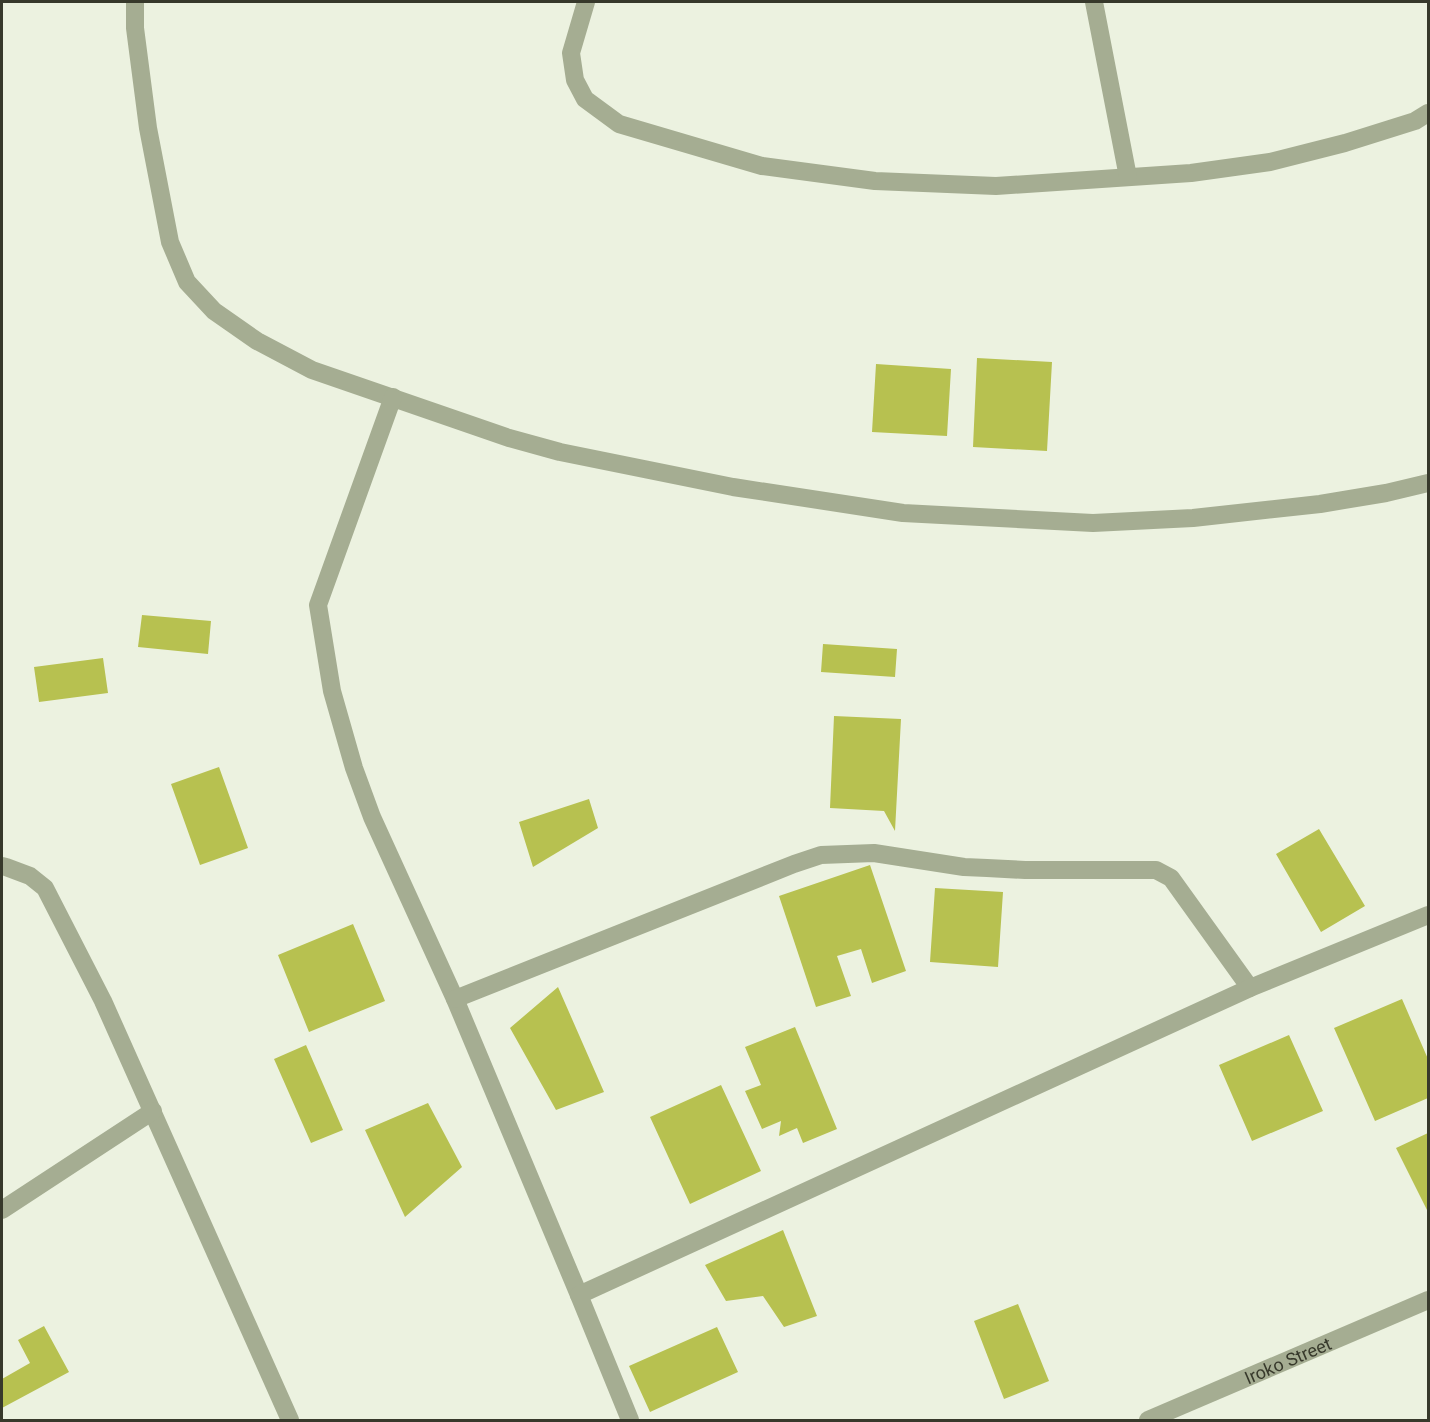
<svg xmlns="http://www.w3.org/2000/svg" width="1430" height="1422" viewBox="0 0 1430 1422" font-family="Roboto,sans-serif">
<style>
.building{fill:#b7c150}
.lines{fill:none;stroke-linecap:round;stroke-linejoin:round}
.minor{stroke:#a5ad92;stroke-width:18}
.labels{text-anchor:middle;dominant-baseline:central;stroke-width:5;stroke-linejoin:round;paint-order:stroke}
.street-label{font-size:18px;fill:#37392b;stroke:#f5faed}
</style>
<rect width="100%" height="100%" fill="#ecf2e0"/>
<path class="building" d="M977 358 1052 362 1047 451 973 447Z
M876 364 951 369 947 436 872 432Z
M142 615 211 621 208 654 138 647Z
M823 644 897 649 895 677 821 672Z
M103 658 108 693 39 702 34 667Z
M834 716 901 719 895 831 884 811 830 808Z
M219 767 248 848 200 865 171 784Z
M589 799 598 828 533 867 519 822Z
M1319 829 1365 906 1321 932 1276 854Z
M870 865 906 971 872 983 861 949 837 956 851 996 816 1007 779 896Z
M935 888 1003 892 998 967 930 962Z
M353 924 385 1001 309 1032 278 955Z
M558 987 604 1092 556 1110 510 1028Z
M1402 999 1428 1059V1098L1375 1121 1334 1028Z
M795 1027 837 1129 803 1143 797 1128 779 1136 781 1121 762 1129 745 1091 761 1085 745 1047Z
M1289 1035 1323 1111 1252 1141 1219 1065Z
M306 1045 343 1130 311 1143 274 1059Z
M721 1085 761 1171 690 1204 650 1117Z
M428 1103 462 1167 405 1217 365 1130Z
M1428 1133V1212L1396 1148Z
M783 1230 817 1316 784 1327 763 1296 726 1301 705 1265Z
M1018 1304 1049 1381 1004 1399 974 1321Z
M44 1326 69 1372 2 1408V1379L30 1363 18 1340Z
M717 1327 738 1372 650 1412 629 1366Z"/>
<g class="lines">
<g class="minor">
<path d="M135 2V28L148 128 170 242 187 282 214 311 257 341 312 370 509 438 560 452 733 487 903 513 1093 523 1193 518 1320 504 1386 493 1428 483"/>
<path d="M586 2 571 53 575 80 585 99 619 124 762 166 875 181 996 186 1191 173 1270 162 1345 143 1415 121 1428 113"/>
<path d="M1094 2 1128 177"/>
<path d="M393 397 318 605 332 691 354 768 372 817 455 999 579 1295"/>
<path d="M2 866 6 867 30 876 45 888 103 1001 290 1420"/>
<path d="M455 999 794 864 821 855 874 853 964 867 987 868 1025 870H1156L1171 878 1250 988"/>
<path d="M2 1210 153 1111"/>
<path d="M630 1420 579 1295 1250 988 1428 915"/>
<path id="s1" d="M1148 1420 1428 1300"/>
</g>
</g>
<g class="labels">
<g class="street-label">
<text stroke="none"><textPath href="#s1" startOffset="152">Iroko Street</textPath></text>
</g>
</g>
<rect width="1430" height="1422" fill="none" stroke="#37392b" stroke-width="6"/>
</svg>
